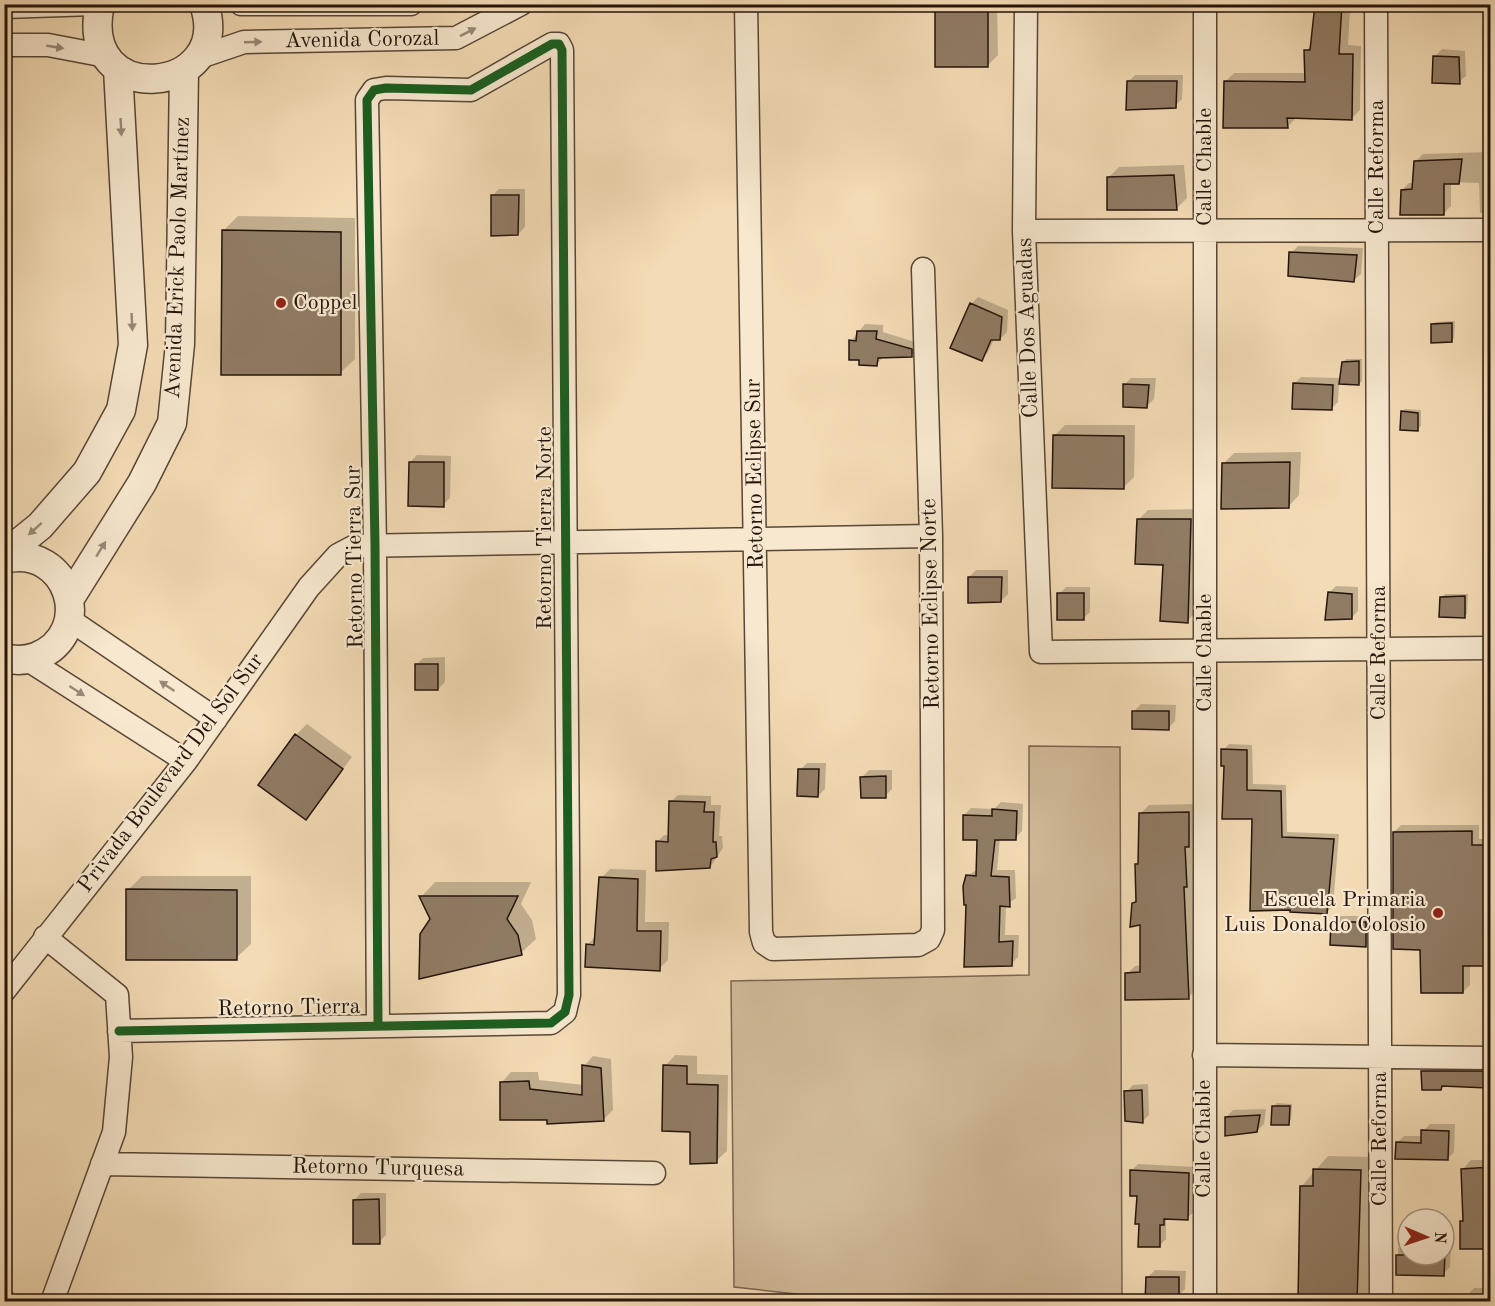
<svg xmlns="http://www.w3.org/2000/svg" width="1495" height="1306" viewBox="0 0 1495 1306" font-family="'Old Standard TT',serif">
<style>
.green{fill:#d0b998;stroke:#7a6652;stroke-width:1.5}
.shadow{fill:#0003}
.building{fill:#907b64;stroke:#24140c;stroke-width:1.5}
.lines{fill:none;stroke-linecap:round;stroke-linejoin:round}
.minor-casing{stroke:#584636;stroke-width:25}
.tertiary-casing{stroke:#584636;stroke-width:31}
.minor{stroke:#f7e8cf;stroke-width:22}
.tertiary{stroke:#f7e8cf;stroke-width:28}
.cycleway-casing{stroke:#f7e8cf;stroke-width:13}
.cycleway{stroke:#1b5e20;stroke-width:9}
.oneway{fill:#988977}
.poi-dot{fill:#8f2418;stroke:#f7e8cf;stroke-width:2}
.labels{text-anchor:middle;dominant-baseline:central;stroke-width:4.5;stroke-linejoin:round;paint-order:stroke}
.street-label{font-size:22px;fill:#24140c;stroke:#f7e8cf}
.poi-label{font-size:22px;fill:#24140c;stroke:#f7e8cf;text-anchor:start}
</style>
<rect width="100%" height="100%" fill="#f3dbb5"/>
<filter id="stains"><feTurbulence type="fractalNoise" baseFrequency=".00333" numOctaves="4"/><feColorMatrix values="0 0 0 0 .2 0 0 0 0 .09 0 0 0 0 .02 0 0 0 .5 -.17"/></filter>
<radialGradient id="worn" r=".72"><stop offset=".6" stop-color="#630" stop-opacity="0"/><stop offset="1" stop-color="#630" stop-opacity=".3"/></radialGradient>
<path class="green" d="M1029 746 1120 747 1122 1301 868 1302 734 1287 731 981 1029 975Z"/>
<path class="shadow" d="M936 4H997L998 55 988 65Z
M1304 4H1358L1350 9 1348 45 1361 46 1360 110 1351 119 1297 117 1287 127 1225 82 1234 73H1306V51L1313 44 1316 8 1304 7Z
M1442 49 1465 51 1466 76 1459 82 1435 56Z
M1135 75H1183L1182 99 1175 106 1128 82Z
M1490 152V213H1480L1479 183 1451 182V206L1444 213 1402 190 1409 183H1414L1416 161 1423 154Z
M1184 165 1187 198 1176 209 1108 178 1119 167Z
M499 189H525V227L518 234 492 196Z
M238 216 355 218V359L340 373 224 230Z
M1298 246 1363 248 1361 274 1354 280 1291 253Z
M978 297 1008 310 1007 332 1000 339H994L988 352 981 359 971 304Z
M1455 321 1454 338 1451 341 1432 325 1436 322Z
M865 324 883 325V332L918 343V348L911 355 884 356 877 364 861 359 851 341Z
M1346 359H1362V381L1359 384 1339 383 1338 402 1331 409 1294 384 1301 377 1341 378 1343 362Z
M1131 378H1156L1154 399 1147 406 1124 385Z
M1405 409 1421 410V426L1418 429 1402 412Z
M1065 425H1135L1134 477 1123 488 1054 436Z
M1301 452 1299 495 1289 506 1224 463 1234 453Z
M417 455 451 456 450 498 443 505 410 462Z
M1201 509 1197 611 1187 621 1164 564 1138 520 1148 510Z
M976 570H1008V594L1001 601 969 577Z
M1336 586 1358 587V611L1351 618 1329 593Z
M1066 587H1090V612L1083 619 1059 594Z
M1445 594H1468L1467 614 1464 617 1442 597Z
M445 657V682L438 689 416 665 423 658Z
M1141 704 1176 705 1175 721 1168 728 1134 711Z
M307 724 352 757 306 818 296 735Z
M1229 744 1252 745 1253 784 1286 785 1287 832 1339 834 1333 906 1327 912 1254 817 1226 765 1223 750Z
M807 763H826L825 789 818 796 800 770Z
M869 770H892V789L885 796 862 777Z
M678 795 711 796V805H721L719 836H722L723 848 710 867 657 842 664 835H670L671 802Z
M1001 802 1023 804 1022 831 1015 838H1000L997 870H1015L1016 898 1006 905 1005 935H1019L1018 957 1011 964 966 965 967 876 978 869 979 839 964 815 971 808 994 809Z
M1197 804V837L1193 841 1196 989 1188 998 1127 974 1135 966 1142 965 1141 924 1134 903 1138 899 1137 865 1139 862 1141 813 1149 805Z
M1401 825H1479V839H1490V964H1470V985L1463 992 1422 949 1394 832Z
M610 869 646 870 645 922H669L668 960 659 969 587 945 596 936 601 878Z
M142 876H251V944L236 958 128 890Z
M435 882H531L521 904 532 920 536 939 521 953 432 919 421 897Z
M1339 916H1372L1373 939 1366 946 1332 923Z
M675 1055 697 1056V1074L728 1075 727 1151 716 1161 692 1131 665 1066Z
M593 1056 611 1059 613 1110 603 1120 549 1118 502 1082 511 1072H538L539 1080 584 1085V1066Z
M1428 1066 1490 1067V1082L1486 1086 1444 1085 1441 1088 1423 1071Z
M1148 1084 1149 1115 1142 1122 1126 1092 1133 1085Z
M1277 1103 1292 1104 1291 1120 1288 1123 1274 1106Z
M1266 1109 1264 1124 1257 1131 1226 1117 1233 1110Z
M1430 1124H1455L1454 1152 1447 1159 1397 1143 1404 1136H1422L1423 1131Z
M1328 1156 1374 1157 1369 1302H1299L1301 1187Z
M1471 1160H1490V1247L1461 1222 1464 1218 1463 1169Z
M1138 1164 1195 1167 1194 1212 1187 1218H1169L1166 1220V1239L1159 1246 1131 1171Z
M361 1193H386V1235L379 1242 354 1200Z
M1405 1241H1408V1255H1444V1243L1451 1244 1450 1267 1443 1274 1398 1273V1248Z
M1155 1270 1186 1271 1185 1289 1178 1296H1171L1165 1302H1146L1148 1277Z
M1474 1288H1490V1302H1465V1297Z
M4 1292H14V1302H4Z"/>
<path class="building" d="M935 4H988V67H935Z
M1315 4H1342L1339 54H1353L1352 120 1287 118 1288 128H1223L1224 81 1305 82 1304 50H1310Z
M1433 56 1459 57 1460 84 1432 83Z
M1127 81H1177L1176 108 1126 110Z
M1462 159 1459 184H1444V215H1400L1401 190 1412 189 1414 161Z
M1174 175 1177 210H1107V177Z
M491 195H519L518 235 491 236Z
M222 230 341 232V375H221Z
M1289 252 1357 255 1354 282 1288 276Z
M970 303 1002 317 1000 340H991L982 361 950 348Z
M1452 323V342L1431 343V324Z
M857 331H877L876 339 912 349V357L878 358 877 366 859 365V360H849V340L856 341Z
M1359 361V385L1339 384 1342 362Z
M1293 383 1333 385 1332 410 1292 409Z
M1123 384 1149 385 1147 408 1123 407Z
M1401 411 1418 413V431L1400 430Z
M1053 435 1124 436V489L1052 488Z
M409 462H444V507L408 506Z
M1290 462 1289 508 1221 509 1222 463Z
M1137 519H1191L1188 623 1160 621 1163 565 1135 564Z
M968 577H1002L1001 602 968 603Z
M1328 592 1352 594V619L1325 620Z
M1057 593H1084V620H1057Z
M1465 596V618L1439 617 1440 597Z
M415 664H438V690H415Z
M1132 711H1169V730L1132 729Z
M295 734 343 769 306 820 258 785Z
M1221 749 1247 750V790L1281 791 1282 837 1334 839 1327 914 1290 912V910L1250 911 1252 819H1222L1224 766H1221Z
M798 769H819L818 797 797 796Z
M886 776V798H861L860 777Z
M669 801 705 802 704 812H714L713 842H716L717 857 711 859 710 868 656 871V841L668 842Z
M992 809 1017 811 1016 840H995L991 876 1009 877 1010 907 1000 906 999 942 1013 941 1012 966 964 967 966 905H964L963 886 966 875 976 876 977 840H963V815L992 816Z
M1189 812V847H1185L1187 887H1184L1189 999 1125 1000V973L1140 972V925L1130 927 1132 903 1136 902 1135 864H1138L1139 813Z
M1472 831V845H1491V966H1463V993H1421L1420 950 1393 949V832Z
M599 877 638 879 637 931H661L660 971 585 967 586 944 594 945Z
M126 889 237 890V960H126Z
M419 896H518L507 919 518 935 522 955 419 979 420 934 430 919Z
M1331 922H1366V947L1330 945Z
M582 1065 601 1068 604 1121 547 1124V1120H500V1082L529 1081 530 1089 582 1095Z
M663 1065 687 1066V1084L718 1085 717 1163 690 1164V1132L662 1131Z
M1421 1071H1487V1088L1442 1086 1441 1090H1422Z
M1142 1090 1143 1123 1125 1121 1124 1091Z
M1272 1106H1290L1289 1125H1271Z
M1260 1115 1257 1132 1225 1136V1117Z
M1421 1130 1449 1131 1448 1160 1395 1159 1396 1142 1421 1143Z
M1491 1167V1249H1460V1221H1463L1461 1169Z
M1313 1169 1361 1170 1357 1302H1298L1300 1186H1313Z
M1130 1170 1189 1173 1188 1220 1164 1219V1225H1160V1247H1138L1139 1224H1135L1137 1196H1130Z
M379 1199 380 1244H353V1200Z
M1396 1255H1445L1444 1276 1396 1275Z
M1146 1277H1179V1298L1166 1297 1165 1302H1145Z"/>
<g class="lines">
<g class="minor-casing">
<path id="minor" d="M241 4H411
M746 4 761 932 764 943 773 949 918 945 929 939 933 930 931 536 923 269
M1026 4 1024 231 1041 652 1490 648
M1376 4 1381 1302
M4 7 94 4
M4 45H48L106 56
M197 58 244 42 456 38 521 4
M1024 231 1490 230
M70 620 216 719
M28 660 186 761
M45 937 117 995 121 1057 114 1132 52 1302
M4 991 186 761 309 587 338 555 355 546 931 536
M119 1031 551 1023 565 1012 569 995 562 50 559 44H552L471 90 386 88 374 90 367 100 375 545 378 1026
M1204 1055 1490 1058
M102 1164 654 1173
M1205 1302V4"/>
</g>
<g class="tertiary-casing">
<path id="tertiary" d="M100 4C76 112 236 95 204 4
M4 555 40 526 87 472 121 410 133 345 118 69
M4 559C69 543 97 633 36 657 27 660 15 661 4 658
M70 598 142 483 172 423 180 344 184 71"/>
</g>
<use href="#minor" class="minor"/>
<use href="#tertiary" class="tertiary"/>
<g class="cycleway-casing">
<path id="cycleway" d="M119 1031 551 1023 565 1012 569 995 562 50 559 44H552L471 90 386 88 374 90 367 100 375 545 378 1026"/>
</g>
<use href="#cycleway" class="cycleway"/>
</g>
<defs><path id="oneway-solid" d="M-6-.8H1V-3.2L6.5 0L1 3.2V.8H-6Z" transform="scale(1.5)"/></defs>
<g class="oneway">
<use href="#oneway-solid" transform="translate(468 32) rotate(-27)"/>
<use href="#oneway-solid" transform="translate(253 42) rotate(-2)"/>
<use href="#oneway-solid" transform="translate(55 47) rotate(9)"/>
<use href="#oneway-solid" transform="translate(121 127) rotate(87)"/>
<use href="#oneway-solid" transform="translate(132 322) rotate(87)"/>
<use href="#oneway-solid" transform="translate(35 529) rotate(138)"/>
<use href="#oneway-solid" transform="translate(101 549) rotate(-58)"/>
<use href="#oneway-solid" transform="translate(167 686) rotate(-146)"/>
<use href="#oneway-solid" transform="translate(77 691) rotate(33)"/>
</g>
<g class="poi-dot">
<circle cx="281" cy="303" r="6"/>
<circle cx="1438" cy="913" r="6"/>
</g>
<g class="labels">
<g class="street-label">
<text transform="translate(362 40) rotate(-1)">Avenida Corozal</text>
<text transform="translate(1205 167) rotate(-90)">Calle Chable</text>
<text transform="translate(1377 167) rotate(-90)">Calle Reforma</text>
<text transform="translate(178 258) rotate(-88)">Avenida Erick Paolo Martínez</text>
<text transform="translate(1028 328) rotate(-92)">Calle Dos Aguadas</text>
<text transform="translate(755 474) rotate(-91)">Retorno Eclipse Sur</text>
<text transform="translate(545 528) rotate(-90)">Retorno Tierra Norte</text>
<text transform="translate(355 557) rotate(-91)">Retorno Tierra Sur</text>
<text transform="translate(931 604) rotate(-91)">Retorno Eclipse Norte</text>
<text transform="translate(1205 653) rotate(-90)">Calle Chable</text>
<text transform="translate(1379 653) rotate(-90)">Calle Reforma</text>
<text transform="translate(171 773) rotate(-53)">Privada Boulevard Del Sol Sur</text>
<text transform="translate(289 1008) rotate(-1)">Retorno Tierra</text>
<text transform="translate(1204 1139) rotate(-90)">Calle Chable</text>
<text transform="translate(1380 1139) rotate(-90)">Calle Reforma</text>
<text transform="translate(378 1168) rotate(1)">Retorno Turquesa</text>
</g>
<g class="poi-label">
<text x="293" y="303">Coppel</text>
<text x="1426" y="900" text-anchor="end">Escuela Primaria<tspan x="1426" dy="25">Luis Donaldo Colosio</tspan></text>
</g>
</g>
<rect width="1495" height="1306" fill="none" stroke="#f3dbb5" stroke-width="24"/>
<rect x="6" y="6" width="1483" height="1294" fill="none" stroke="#24140c" stroke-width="3"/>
<rect x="12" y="12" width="1471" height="1282" fill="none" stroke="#24140c" stroke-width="1.5"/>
<g transform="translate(1426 1237) rotate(92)"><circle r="28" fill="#f7e8cf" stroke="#a39381" stroke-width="1.5"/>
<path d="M0-4.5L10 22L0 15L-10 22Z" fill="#8f2418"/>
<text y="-9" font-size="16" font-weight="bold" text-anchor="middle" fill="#24140c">N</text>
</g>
<rect width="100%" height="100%" filter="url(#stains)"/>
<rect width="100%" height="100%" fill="url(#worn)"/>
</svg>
